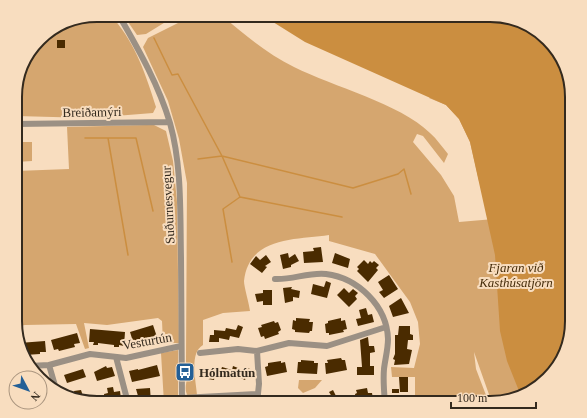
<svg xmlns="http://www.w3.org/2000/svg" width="587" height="418" viewBox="0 0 587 418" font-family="'Times New Roman',serif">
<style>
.green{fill:#d5a66f}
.water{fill:#cb8e40}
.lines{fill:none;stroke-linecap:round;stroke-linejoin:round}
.stream{stroke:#cb8e40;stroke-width:1.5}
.building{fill:#4a2b00}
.minor{stroke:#9b9084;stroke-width:6}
.labels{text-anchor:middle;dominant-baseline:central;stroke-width:4;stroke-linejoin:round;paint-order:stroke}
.street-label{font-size:13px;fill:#342a1e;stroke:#f8ddbf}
.park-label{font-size:13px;font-style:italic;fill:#452c0a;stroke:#f8ddbf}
.poi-label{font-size:13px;font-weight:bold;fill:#342a1e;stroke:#f8ddbf;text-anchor:start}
.rim{fill:none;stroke:#342a1e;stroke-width:2}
</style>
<rect width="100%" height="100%" fill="#f8ddbf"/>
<path class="green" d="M172 18 146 34 137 35 126 19Z
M188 18H225C246 36 269 55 294 67 334 87 399 103 430 133 437 139 442 147 448 154L444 163 423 136 417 134 413 142 441 175 454 196 459 222 494 219 479 181 470 142 459 119 446 105 429 98 452 75 572 326 555 371 526 395 492 403 474 352 476 369 489 403H418L415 397V377H392L391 367 414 368 420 344 418 322 410 302 375 254 329 241V235C296 240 249 236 244 281 244 287 249 303 250 311L223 313 203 320V345C189 353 196 381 197 395L188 396C184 391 186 382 188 376H192V372L188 370 186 362 187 183 179 139 168 101 143 47 148 38Z
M70 19H114C136 45 146 75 156 107L153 113 90 118 16 116V86L26 56 43 35Z
M146 125H154L166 131 173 161 177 202 179 343H163L162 321 158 318 107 325 84 323 89 348 85 349 76 324 25 325 19 326 17 335 16 171 69 169 67 127Z
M16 142H32V161L16 162Z
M178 350V403H164L161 353Z
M299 380H322L315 388 303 393 298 388Z
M253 398 254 403H188V402Z"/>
<path class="water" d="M495 15 540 32 563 60 572 92V326L555 371 526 395 521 396 507 361 500 331 495 255 470 142 459 119 446 105 305 42 265 17Z"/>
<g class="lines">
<path class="stream" d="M154 38 172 75 178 74 222 156 240 197 342 217
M85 138H136L153 211
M108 138 128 255
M198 159 222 156 353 188 398 174 404 169 411 194
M232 262 223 209 240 197"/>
</g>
<path class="building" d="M57 40H65V48H57Z
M321 247 323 262 304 263 303 252 314 251 313 248Z
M288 253 289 258 295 254 299 261 291 265V267L283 269 280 255Z
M335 253 350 259 348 268 332 263Z
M266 255 271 262 265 266 267 267 262 273 250 264 256 256 260 260Z
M364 260 368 264 370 261 372 263 374 261 379 265 376 268 378 270 368 282 357 271 359 269 357 267Z
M389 275 398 289 384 298 379 292 383 290 378 282Z
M326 281 331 283 327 298 311 294 313 284 324 287Z
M292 287 291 289 300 291 299 298 293 297V301L285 303 283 288Z
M344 288 349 293 353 289 358 293 355 296 357 299 349 307 337 295Z
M263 290H272V305H263V301L257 302 255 294 263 293Z
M401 298 409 313 393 317 389 306Z
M366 308 368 315 372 314 374 322 358 326 356 319 361 318 359 310Z
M296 318 310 319 309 322H313L312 331H310L309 333 295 332V330L292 329 293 320 296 321Z
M341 318V321L345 320 347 329 343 330 344 332 329 335V333H326L325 324 328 323V321Z
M274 321 275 323 278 322 281 330 278 332 279 334 265 339 264 336 261 337 258 328 262 327 261 325Z
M153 325 157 337 148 343 139 346 138 343 134 345 130 332Z
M238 325 243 327 239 338 230 336 229 340 219 338V342H209L210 335H214V330L225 331 226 328 236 330Z
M399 326H410V334L413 335V340H408L407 349 412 350 409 364 394 365 395 360 393 359 395 354V335H398Z
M90 329 125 332 124 346 119 345V347H114V345L98 343V345H93L94 342H89Z
M77 333 80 343 74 344 75 347 59 351 58 349 54 350 51 340Z
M368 337 369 346H374L375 352 370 353V366H374V375H357V367H362L360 340Z
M45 341 46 352H40V354L25 355 19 343Z
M341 358 342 360H345L347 370 326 374 325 363H328L327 360Z
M301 360 314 361V363H318L317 374 297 373 298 362H301Z
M281 361V363L285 362 287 372 267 376 265 367 268 366V363Z
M157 365 160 376 132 382 129 371 138 369V370Z
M106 366 107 368 112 367 115 376 97 381 94 372Z
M233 366 243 370 245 367 250 369 245 380 236 376 235 379 225 376 224 379 215 376 214 380 208 379 210 368 221 370 222 367 232 370Z
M83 369 86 377 67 383 64 375Z
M399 377H408V392H400Z
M113 387 114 392 120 391 121 399 105 401 104 394 108 393 107 388Z
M150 388 151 403H140L136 389Z
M367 388 368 393H372L373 399 356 402 355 394 357 393 356 390Z
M392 389H399V393H392Z
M81 390 83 396 86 395 88 401 75 397 74 391Z
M333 390 337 398 339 397 340 399 344 397 348 403H328L334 400 329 392Z"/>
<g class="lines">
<path class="minor" d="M121 19C140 52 159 86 170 123 182 166 180 213 181 258 181 306 182 354 182 403
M16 124 169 122
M275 279C292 280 309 272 326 274 358 278 387 306 388 339 388 349 385 360 384 369 383 380 384 392 385 403
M257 351 259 384 257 403
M200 353 238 349 257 351 289 343 327 346 386 327
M116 357 128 403
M49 365 56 389
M29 366 49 365 90 354 126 358 181 346
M182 398 258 394"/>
</g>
<defs>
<g id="bus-square" transform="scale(1)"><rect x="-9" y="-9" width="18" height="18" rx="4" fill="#235f96" stroke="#f8ddbf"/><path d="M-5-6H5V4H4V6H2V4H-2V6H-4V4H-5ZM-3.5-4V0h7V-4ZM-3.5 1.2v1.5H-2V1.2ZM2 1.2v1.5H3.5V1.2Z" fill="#fff"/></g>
</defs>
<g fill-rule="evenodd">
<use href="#bus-square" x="185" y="372"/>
</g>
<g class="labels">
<g class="street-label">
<text transform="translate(92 112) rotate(-1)">Breiðamýri</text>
<text transform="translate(168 205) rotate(-93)">Suðurnesvegur</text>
<text transform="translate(147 341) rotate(-10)">Vesturtún</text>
</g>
<g class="park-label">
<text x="516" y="267">Fjaran við<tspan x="516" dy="15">Kasthúsatjörn</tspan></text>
</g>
<g class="poi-label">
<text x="199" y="372">Hólmatún</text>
</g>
</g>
<path d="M0 0H587V418H0ZM97 22H490A75 75 0 0 1 565 97V321A75 75 0 0 1 490 396H97A75 75 0 0 1 22 321V97A75 75 0 0 1 97 22Z" fill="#f8ddbf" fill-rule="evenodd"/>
<path class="rim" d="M97 22H490A75 75 0 0 1 565 97V321A75 75 0 0 1 490 396H97A75 75 0 0 1 22 321V97A75 75 0 0 1 97 22Z"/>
<g transform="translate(28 390) rotate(131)"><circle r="19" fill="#f8ddbf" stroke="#aa957f"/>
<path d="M0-3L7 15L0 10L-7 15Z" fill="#235f96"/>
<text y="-6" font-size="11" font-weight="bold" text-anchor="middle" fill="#342a1e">N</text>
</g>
<path d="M451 402v6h85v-6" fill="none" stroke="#342a1e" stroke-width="2"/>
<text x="457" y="402" font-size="12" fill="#342a1e" stroke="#f8ddbf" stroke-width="3" paint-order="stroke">100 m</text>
</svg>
